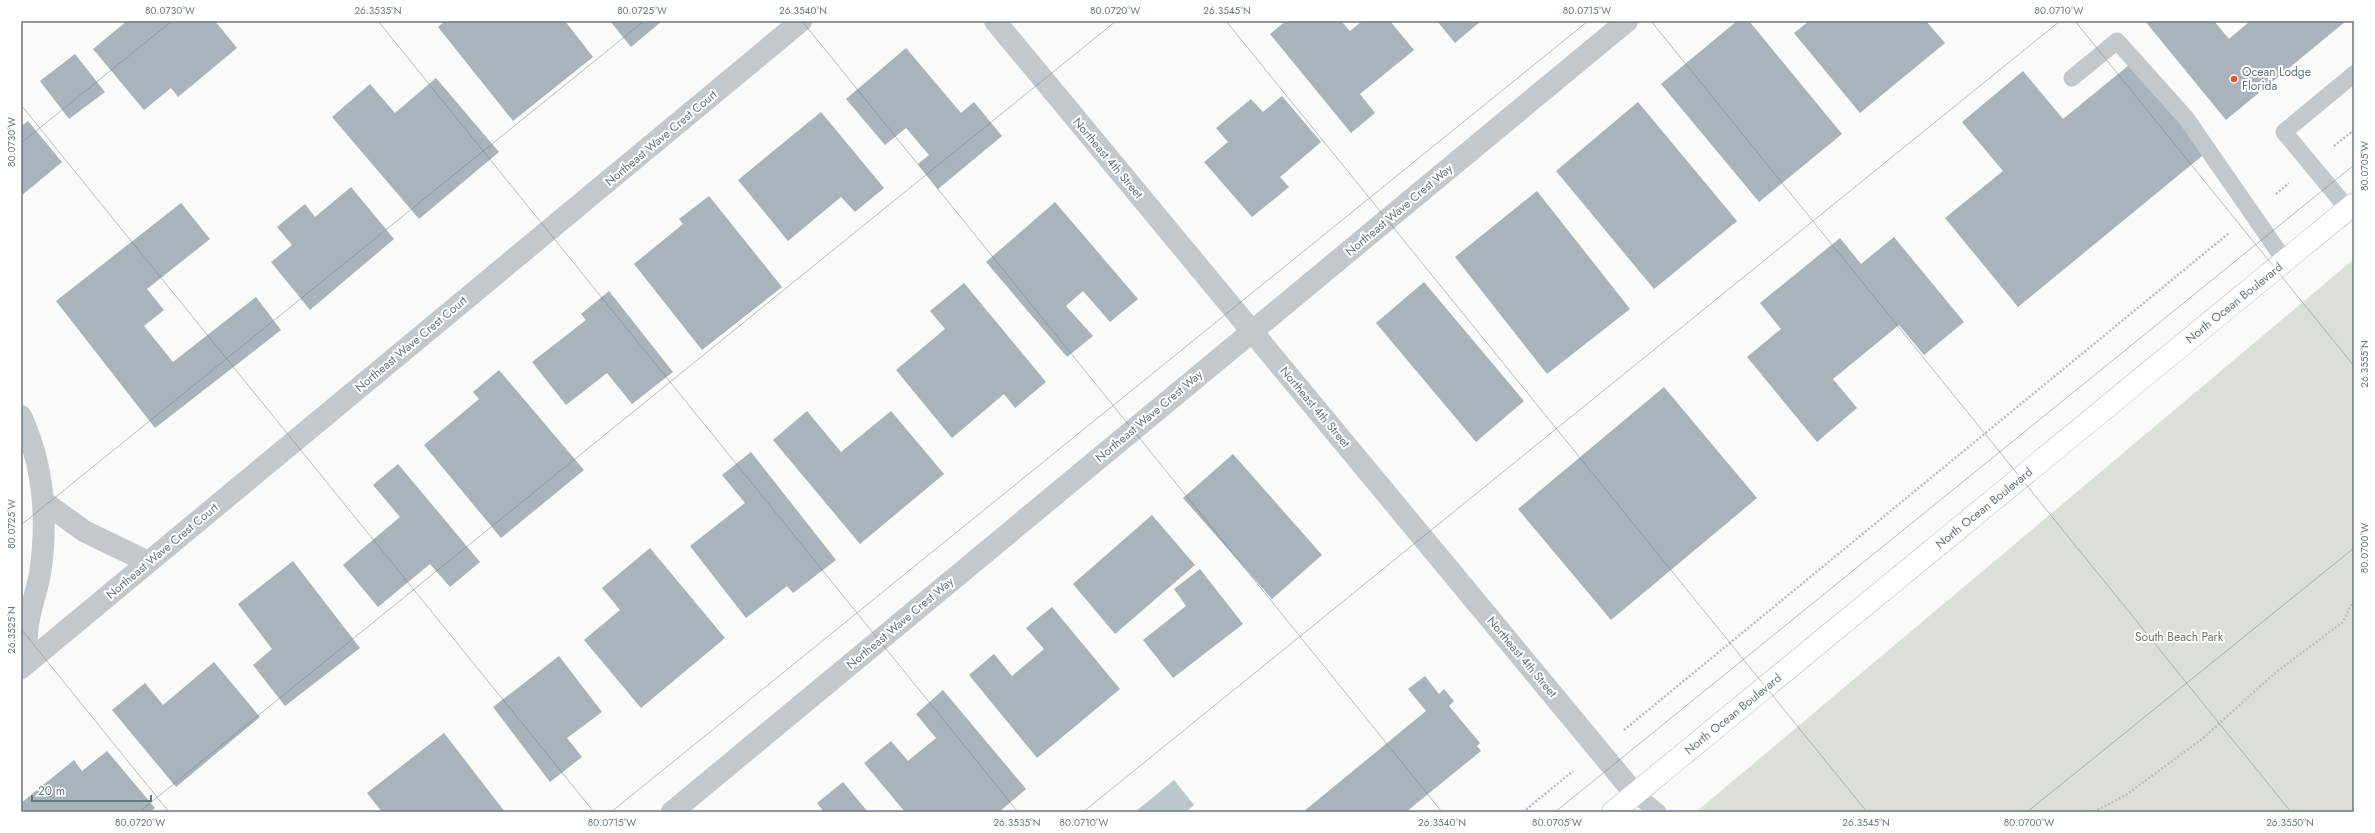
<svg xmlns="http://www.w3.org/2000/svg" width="2375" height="833" viewBox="0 0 2375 833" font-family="Jost,sans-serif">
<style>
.green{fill:#dadfd7}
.water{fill:#bbc7cb}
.building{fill:#aab3b9}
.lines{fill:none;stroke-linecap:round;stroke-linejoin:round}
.secondary-casing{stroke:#b3babf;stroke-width:23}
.path{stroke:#bbbfc2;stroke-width:2.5;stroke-dasharray:2 2;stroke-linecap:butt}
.lane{stroke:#c3c8cc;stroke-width:17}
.street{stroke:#c3c8cc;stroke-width:22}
.secondary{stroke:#fff;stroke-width:22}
.ticks{fill:none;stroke:#657683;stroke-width:1;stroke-opacity:0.45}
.poi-dot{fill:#e4572e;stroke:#fff;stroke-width:1.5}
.labels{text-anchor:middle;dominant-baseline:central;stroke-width:4;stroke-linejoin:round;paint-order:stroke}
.poi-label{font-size:12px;fill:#657683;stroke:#fff;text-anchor:start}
.street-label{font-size:12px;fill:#657683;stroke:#fff}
.park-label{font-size:12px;fill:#687a64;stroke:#fff}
.neatline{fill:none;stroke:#657683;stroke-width:1.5}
.ticks-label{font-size:10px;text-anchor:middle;fill:#657683}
</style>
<rect width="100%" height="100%" fill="#fafaf8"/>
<path class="green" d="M2354 259V812H1696Z"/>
<path class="water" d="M1174 780 1194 805 1186 812H1135Z"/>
<path class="building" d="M127 21H215L237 48 178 97 171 88 144 110 93 49Z
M445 21H565L593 57 513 121 438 27Z
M610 21H662L631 47Z
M1286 21H1341L1350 31 1362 21H1390L1414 50 1360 94 1375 113 1351 133 1270 34Z
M1437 21H1481L1455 43Z
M1737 21H1749L1842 134 1759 202 1661 84Z
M1809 21H1926L1945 43 1860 113 1794 33Z
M2145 21H2214L2229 39 2250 21H2346L2226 120Z
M906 48 961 113 974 102 1002 136 938 189 918 164 929 155 906 128 885 145 846 99Z
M75 54 105 92 69 119 40 81Z
M2134 61 2208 151 2018 307 1945 218 2003 171 1962 122 2023 71 2063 119Z
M436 78 499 152 419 219 332 117 370 84 395 113Z
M1282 96 1321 142 1280 177 1289 187 1252 217 1204 162 1228 142 1216 128 1251 99 1263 112Z
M1638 102 1737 221 1654 289 1556 171Z
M821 112 884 188 855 212 841 197 788 241 738 180Z
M28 121 62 162 21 196V126Z
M351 187 394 239 310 310 271 262 292 245 277 227 305 204 315 217Z
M1537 191 1630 309 1547 374 1455 257Z
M709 196 782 287 702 350 634 264 683 224 679 219Z
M1055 202 1138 299 1110 322 1083 291 1066 306 1093 336 1067 357 986 262Z
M181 203 210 239 147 289 164 310 144 326 173 362 256 297 281 330 155 428 56 301Z
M1894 237 1964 322 1924 355 1899 325 1833 379 1857 408 1817 442 1747 357 1781 329 1760 303 1840 238 1861 264Z
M1424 282 1524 401 1476 442 1376 323Z
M964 283 1046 382 1015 408 1004 394 952 438 896 370 945 329 930 311Z
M609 291 673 372 632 404 607 373 566 405 532 362 586 320 581 314Z
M499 370 584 470 501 538 424 445 479 399 473 392Z
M1664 387 1757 498 1611 620 1518 509Z
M807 411 841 452 891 411 944 474 860 544 773 440Z
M751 452 836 560 793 593 787 586 746 618 690 546 745 503 722 475Z
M1233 454 1322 555 1272 599 1183 498Z
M398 464 480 562 450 587 430 564 378 607 343 565 400 517 373 485Z
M1152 515 1195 565 1115 634 1073 584Z
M650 548 725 638 641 708 584 640 620 610 602 588Z
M293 561 360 648 285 706 253 665 272 649 238 604Z
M1200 569 1243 624 1173 678 1143 640 1186 606 1174 589Z
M1052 607 1120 689 1037 758 969 675 994 654 1012 676 1044 649 1026 628Z
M559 656 602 712 567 738 582 757 550 782 493 707Z
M214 662 260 717 176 787 112 710 145 683 163 705Z
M1425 676 1439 694 1444 689 1454 701 1449 706 1480 743 1477 746 1481 751 1406 812H1303L1426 711 1408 689Z
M943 690 1026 789 999 812H905L864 763 891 741 908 761 936 738 916 714Z
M444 733 505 812H382L367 793Z
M107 751 155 808 150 812H21V803L74 760 82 771Z
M843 782 868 812H824L817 803Z"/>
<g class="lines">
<g class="secondary-casing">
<path id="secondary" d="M1613 812 2354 204"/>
</g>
<path class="path" d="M2334 146 2354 130
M2276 194 2289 183
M1624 730 2229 233
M1523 812 1573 771
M2094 812 2126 795 2202 739 2275 673 2343 622 2354 599"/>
<path class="lane" d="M2072 78 2117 41 2186 118 2285 261
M2348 209 2284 132 2354 74
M1635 794 1658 812"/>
<path class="street" d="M995 21 1635 794
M21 416C44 466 48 520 40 574 36 594 28 614 27 634 26 643 28 653 28 662
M44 502 84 531 148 562
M21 668 801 21
M672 812 1627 21"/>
<use href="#secondary" class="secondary"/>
</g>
<path class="ticks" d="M378 21 1018 812M802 21 1442 812M1226 21 1867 812M1651 21 2291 812M2075 21 2354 366M21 105 594 812M21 143 172 21M21 525 644 21M21 629 169 812M139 812 1116 21M611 812 1588 21M1083 812 2060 21M1555 812 2354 165M2027 812 2354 548"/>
<circle class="poi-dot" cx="2234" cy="79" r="4"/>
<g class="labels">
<g class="poi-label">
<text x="2242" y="72">Ocean Lodge<tspan x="2242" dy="14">Florida</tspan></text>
</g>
<g class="street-label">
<text transform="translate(661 138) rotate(-40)">Northeast Wave Crest Court</text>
<text transform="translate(1108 158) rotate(50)">Northeast 4th Street</text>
<text transform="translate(1399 210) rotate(-40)">Northeast Wave Crest Way</text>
<text transform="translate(2234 303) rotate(-39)">North Ocean Boulevard</text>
<text transform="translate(411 344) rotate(-40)">Northeast Wave Crest Court</text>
<text transform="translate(1315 407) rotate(50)">Northeast 4th Street</text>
<text transform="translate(1149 416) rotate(-40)">Northeast Wave Crest Way</text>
<text transform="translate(1984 508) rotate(-39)">North Ocean Boulevard</text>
<text transform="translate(162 551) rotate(-40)">Northeast Wave Crest Court</text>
<text transform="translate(900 623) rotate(-40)">Northeast Wave Crest Way</text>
<text transform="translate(1522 657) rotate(50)">Northeast 4th Street</text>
<text transform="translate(1733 714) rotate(-39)">North Ocean Boulevard</text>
</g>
<g class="park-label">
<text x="2179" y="637">South Beach Park</text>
</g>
</g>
<rect width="2375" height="833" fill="none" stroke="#ffffff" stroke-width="44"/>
<path d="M32 795v6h119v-6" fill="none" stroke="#657683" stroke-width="2"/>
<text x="38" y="795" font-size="12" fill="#657683" stroke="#ffffff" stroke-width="3" paint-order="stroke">20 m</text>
<rect x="22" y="22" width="2331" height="789" class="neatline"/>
<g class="ticks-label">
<text x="170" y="14">80.0730°W</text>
<text x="378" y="14">26.3535°N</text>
<text x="642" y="14">80.0725°W</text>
<text x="803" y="14">26.3540°N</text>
<text x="1115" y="14">80.0720°W</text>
<text x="1227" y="14">26.3545°N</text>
<text x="1587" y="14">80.0715°W</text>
<text x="2059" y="14">80.0710°W</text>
<text transform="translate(11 142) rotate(-90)" y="4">80.0730°W</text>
<text transform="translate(2364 166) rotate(-90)" y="4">80.0705°W</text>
<text transform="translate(2364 364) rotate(-90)" y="4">26.3555°N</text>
<text transform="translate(11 524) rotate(-90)" y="4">80.0725°W</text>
<text transform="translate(2364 548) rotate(-90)" y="4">80.0700°W</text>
<text transform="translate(11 630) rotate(-90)" y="4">26.3525°N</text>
<text x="140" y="826">80.0720°W</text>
<text x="612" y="826">80.0715°W</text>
<text x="1017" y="826">26.3535°N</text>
<text x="1084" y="826">80.0710°W</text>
<text x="1442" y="826">26.3540°N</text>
<text x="1557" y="826">80.0705°W</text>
<text x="1866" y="826">26.3545°N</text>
<text x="2029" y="826">80.0700°W</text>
<text x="2290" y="826">26.3550°N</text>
</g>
</svg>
